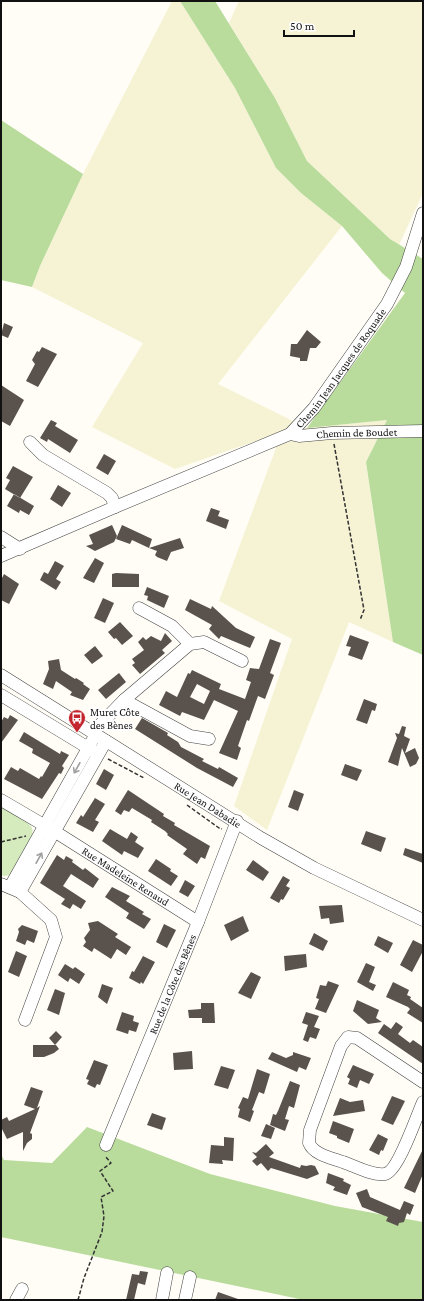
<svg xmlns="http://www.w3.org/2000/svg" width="424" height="1301" viewBox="0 0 424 1301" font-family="'Crimson Pro',serif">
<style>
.farmland{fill:#f6f3d4}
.green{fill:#d5ebbd}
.forest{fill:#b9dc9c}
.building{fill:#5a524d;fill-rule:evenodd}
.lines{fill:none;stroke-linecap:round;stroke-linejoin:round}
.minor-casing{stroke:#444;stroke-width:13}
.path{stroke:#333;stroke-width:1.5;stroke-dasharray:4 2;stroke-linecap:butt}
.minor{stroke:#fff;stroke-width:12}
.oneway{stroke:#a0a0a0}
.labels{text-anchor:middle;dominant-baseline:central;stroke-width:4;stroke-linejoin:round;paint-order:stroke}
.street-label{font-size:11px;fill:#111;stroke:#fff}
.poi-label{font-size:11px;fill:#111;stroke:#fff;text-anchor:start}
</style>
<rect width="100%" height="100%" fill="#fffdf5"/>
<path class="farmland" d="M172 1H180L235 88 276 168 301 193 342 226 218 384 307 428 387 420 366 462 393 642 349 622 267 830 234 806 292 639 219 601 276 448 265 438 175 469 92 427 143 343 32 287 40 266 83 174Z
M239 1H423V193L399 245 390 239 307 161 275 98 229 23Z"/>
<path class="green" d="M1 807C10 813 23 818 30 825 40 835 18 864 12 875L4 876 1 875Z"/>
<path class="forest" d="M180 1H215L275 98 307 161 390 239 423 259V655L393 642 366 462 387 420 307 428 405 293 382 273 342 226 301 193 276 168 235 88Z
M1 120 83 174 40 266 32 287 1 280Z
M87 1127 210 1174 335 1206 423 1222V1300H304L1 1237V1154L4 1160 52 1163Z"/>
<path class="building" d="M4 323 13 327 8 338 1 335Z
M307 330 321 342 316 348H310L307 361H300V358L290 356 291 344H297Z
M42 347 57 354 38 387 26 381 35 364 32 360 37 351 39 352Z
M1 385 24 400 10 426 1 421Z
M51 420 57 423 55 426 78 440 70 453 48 439 47 442 40 438Z
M104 454 116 461 108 475 96 468Z
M13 466 33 477 20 498 5 489 10 480 6 478Z
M58 485 71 493 62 507 50 499Z
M14 494 34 506 29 515 20 510 19 513 7 506Z
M211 508 220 511 218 516 229 520 226 529 206 521Z
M112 525 117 536 114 542 95 551 86 546 93 544 89 535Z
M122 525 152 539 149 548 132 540 130 544 116 539Z
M180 538 184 548 171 552 167 561 157 557 155 555 157 551 149 548Z
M95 558 104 563 94 583 83 578Z
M55 561 64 566 56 579 61 582 56 590 40 580 44 572 48 574Z
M116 573 139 574V587H112V574Z
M4 574 19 584 9 604 1 600V580Z
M147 587 169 596 164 608 147 600 148 596 144 595Z
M103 598 114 603 105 623 94 618Z
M190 599 211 609 212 606 236 628 255 637 250 648 221 636 219 639 209 629 212 625 185 610Z
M120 622 133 636 122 645 116 638 114 639 108 632Z
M165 633 172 641 162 650 165 653 140 674 132 665 135 663 132 659 144 650 138 642 143 637 146 640 151 636 161 641Z
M350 635 369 642 362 660 348 655 351 647 346 646Z
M270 639 281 643 270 673 274 675 265 699 258 696 249 721 247 720 238 746 241 748 237 760 219 753 238 711 214 700 204 720 182 712 180 716 159 705 166 691 177 697 188 673 190 674 192 670 221 684 219 689 245 699 251 682 246 680 250 668 259 669ZM197 684 210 691 204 704 190 697Z
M95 646 103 656 92 664 84 655Z
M59 659 61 670 75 679 76 678 84 683 83 684 90 689 83 700 70 695 72 692 56 681 53 689 43 684 49 669 48 661Z
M119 673 126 682 106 699 98 690Z
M364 699 377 704 375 711 372 710 367 724 356 720Z
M10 715 18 720 1 743V722L4 717 8 719Z
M142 718 168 733 167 735 178 742 181 747 204 759 202 761 218 769 219 767 238 778 233 787 197 768 135 729Z
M402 726 406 727 404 736 410 739 405 753 415 748 419 758 416 764 410 767 402 748 398 766 388 762 397 738 395 733 399 734Z
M24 732 60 754 61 751 69 755 62 766 64 768 61 774 59 773 42 799 4 779 11 767 18 771 20 768 39 779 41 776 42 777 50 763 32 753 33 749 19 741Z
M345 764 362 770 357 781 341 775Z
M104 769 114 775 106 790 96 784Z
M128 790 164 814 163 816 175 823 174 825 210 846 205 859 201 857 197 864 183 854 187 849 167 835 168 834 165 831 151 822 152 820 132 808 129 812 124 810 121 815 115 811Z
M294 790 304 794 298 811 288 807Z
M95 798 105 804 95 820 99 822 93 832 76 823 81 815 83 817Z
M110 829 127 839 131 832 138 837 135 842 144 848 138 858 124 851 122 855 102 841Z
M366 831 386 838 381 852 361 844Z
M405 848 423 854V863L403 855Z
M57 855 64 860 66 856 73 860 72 862 83 870 85 868 99 879 93 888 71 874 63 886 86 901 81 909 73 904 70 909 61 904 65 899 40 883Z
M156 859 171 869 170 871 178 876 171 886 148 871Z
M253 860 269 872 263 881 246 870Z
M283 876 290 880 286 886 290 888 283 900 281 899 279 903 270 898Z
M185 880 195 886 188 897 179 892Z
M112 887 130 896 126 901 144 912 142 914 151 919 144 929 126 918 129 913 105 897Z
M342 905 344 922 330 924 329 918 321 919 319 906Z
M243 916 249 931 231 941 224 925Z
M98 921 118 934 115 937 131 947 126 955 117 949 111 959 94 948 92 952 83 946 86 942 84 938 90 930 88 923Z
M164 924 176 930 167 948 156 942Z
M22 925 38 931 34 943 27 940 25 945 16 941 19 932 18 929Z
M314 933 328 941 323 951 309 944Z
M378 936 393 943 388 953 374 945Z
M413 940 423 945V951L412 972 400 965Z
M16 951 27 956 19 977 8 972Z
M306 954 307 967 285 971 284 956Z
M143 956 155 962 143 984 141 982 140 984 129 978 132 971 134 972Z
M366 963 375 967 369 982 376 985 373 991 357 982Z
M65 964 73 969 75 967 85 974 79 984 70 978 68 982 58 975Z
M251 972 261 977 251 999 238 993Z
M328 981 339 985 326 1013 315 1009 319 999 316 998 320 985 326 986Z
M393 982 409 990 407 995 411 997 410 999 423 1008V1023L407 1013 410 1009 408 1007 386 997Z
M102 984 113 988 107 1004 98 997Z
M55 989 65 993 59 1015 47 1010Z
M357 1000 379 1010 376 1018 382 1022 368 1024 353 1011Z
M201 1003H214L215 1023H202V1018H189L188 1010 201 1009Z
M122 1012 134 1016 133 1021 139 1023 136 1032 129 1030 128 1034 116 1030Z
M306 1012 319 1016 314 1027 320 1029 316 1039 310 1037 308 1042 303 1040 308 1025 302 1023Z
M396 1022 403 1027 398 1034 410 1043 413 1040 423 1047V1064L378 1033 384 1024 391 1029Z
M56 1031 62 1037 55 1045 49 1038Z
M33 1045H56L59 1049 54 1053 44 1057H33Z
M192 1051 193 1069 174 1070 173 1053Z
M272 1052 286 1058 293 1055V1052L311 1058 306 1070 299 1067 297 1072 268 1059Z
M94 1060 108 1065 100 1085 97 1084 95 1088 87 1084 89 1080 86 1079Z
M353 1065 374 1074 369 1084 360 1080 357 1088 348 1084 350 1079 347 1077Z
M221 1066 235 1070 228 1089 214 1085Z
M257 1069 270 1074 264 1094 259 1092 252 1110 254 1111 250 1122 238 1117 240 1109 238 1108 243 1097 248 1099Z
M290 1081 300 1085 294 1108 289 1106 285 1119 289 1120 285 1131 270 1125 273 1114 276 1115 278 1111Z
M31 1087 43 1091 37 1108 40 1106 30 1133 32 1134V1139L27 1143 23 1151V1132L7 1139 1 1127V1120L7 1117 9 1121 35 1109 24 1105Z
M392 1096 405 1101 393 1125 381 1120Z
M340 1098 350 1102 363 1100 365 1111 333 1116Z
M152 1113 166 1118 162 1130 147 1125Z
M333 1121 354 1129 349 1143 337 1138V1136L329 1133Z
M266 1124 275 1128 271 1139 261 1136Z
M378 1134 388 1139 383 1151 381 1150 379 1155 369 1150Z
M224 1137 234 1138 233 1161 222 1160 223 1164 209 1163 211 1145 224 1146Z
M266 1144 274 1153 269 1157 300 1168 301 1165 306 1166 311 1165 315 1166 319 1174 307 1179 271 1168 268 1171 261 1163 257 1166 252 1161 257 1157 252 1152 256 1153Z
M423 1149V1174L415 1193 404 1188Z
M328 1173 344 1179 343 1181 351 1185 347 1195 333 1190 335 1187 326 1183Z
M367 1189 370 1197 400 1210 404 1201 414 1205 410 1215 407 1213 404 1222 399 1223 398 1226 386 1221 388 1217 362 1207 356 1193Z
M140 1271 148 1272 145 1285 138 1283 134 1300H126L132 1274 139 1275Z
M218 1292 238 1299V1300H215Z"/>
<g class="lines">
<g class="minor-casing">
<g id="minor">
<path id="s1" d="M290 434 299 436 332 433 423 431"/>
<path d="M30 442 43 455 107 493 112 498 115 507"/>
<path d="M1 537 20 549"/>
<path id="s2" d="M1 556 115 507 290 434 314 408 387 304 406 267 423 213"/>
<path d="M139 608 172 626 190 644"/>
<path id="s3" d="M1 675 261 838 314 868 423 920"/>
<path d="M1 695 95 752"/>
<path d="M124 700 190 736 209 739"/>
<path d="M93 732 124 700 190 644 204 642 242 661"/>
<path id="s4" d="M1 800 54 831 198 922"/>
<path d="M1 884 20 892 51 920 56 937 25 1020"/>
<path d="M10 887 96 734"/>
<path d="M20 892 106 741"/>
<path d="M423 1082 357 1038 348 1037 341 1046 310 1130 309 1143C314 1155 332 1158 343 1162 355 1166 372 1176 385 1174 398 1172 417 1115 423 1102"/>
<path id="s5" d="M106 1145 198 922 237 821"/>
<path d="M16 1300 22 1289"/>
<path d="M162 1300 167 1273"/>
<path d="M185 1300 190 1277"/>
</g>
</g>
<path class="path" d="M334 444 364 610 360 620
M108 759 144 778
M187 805 219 828 222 829
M1 842 26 836
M78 1300 84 1278 102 1232 104 1216 101 1197 113 1191 100 1171 111 1163 105 1156"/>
<use href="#minor" class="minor"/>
</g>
<defs><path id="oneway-shaft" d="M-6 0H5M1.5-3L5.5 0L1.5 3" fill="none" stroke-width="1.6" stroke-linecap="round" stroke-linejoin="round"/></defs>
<g class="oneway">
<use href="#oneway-shaft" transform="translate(77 768) rotate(119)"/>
<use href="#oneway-shaft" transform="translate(39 858) rotate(-61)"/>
</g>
<defs>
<g id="bus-pin" transform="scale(0.9)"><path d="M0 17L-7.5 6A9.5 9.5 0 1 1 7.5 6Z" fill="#c4262e" stroke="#fff"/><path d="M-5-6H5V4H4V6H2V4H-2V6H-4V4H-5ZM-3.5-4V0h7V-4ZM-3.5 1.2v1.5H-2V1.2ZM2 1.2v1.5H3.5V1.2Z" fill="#fff"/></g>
</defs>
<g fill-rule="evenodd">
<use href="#bus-pin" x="77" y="718"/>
</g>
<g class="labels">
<g class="street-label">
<text stroke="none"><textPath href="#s2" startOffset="397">Chemin Jean Jacques de Roquade</textPath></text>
<text stroke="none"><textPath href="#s1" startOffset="67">Chemin de Boudet</textPath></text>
<text stroke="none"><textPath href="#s3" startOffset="244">Rue Jean Dabadie</textPath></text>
<text stroke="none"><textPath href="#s4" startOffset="146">Rue Madeleine Renaud</textPath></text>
<text stroke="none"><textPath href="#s5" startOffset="174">Rue de la Côte des Bênes</textPath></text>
</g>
<g class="poi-label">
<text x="90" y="712">Muret Côte<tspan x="90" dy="13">des Bènes</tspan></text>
</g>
</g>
<rect width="424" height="1301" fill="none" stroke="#111111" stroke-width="4"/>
<path d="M284 30v6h70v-6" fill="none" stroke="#111111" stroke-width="2"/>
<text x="290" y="30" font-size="12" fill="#111111" stroke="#ffffff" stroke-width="3" paint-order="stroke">50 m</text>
</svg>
